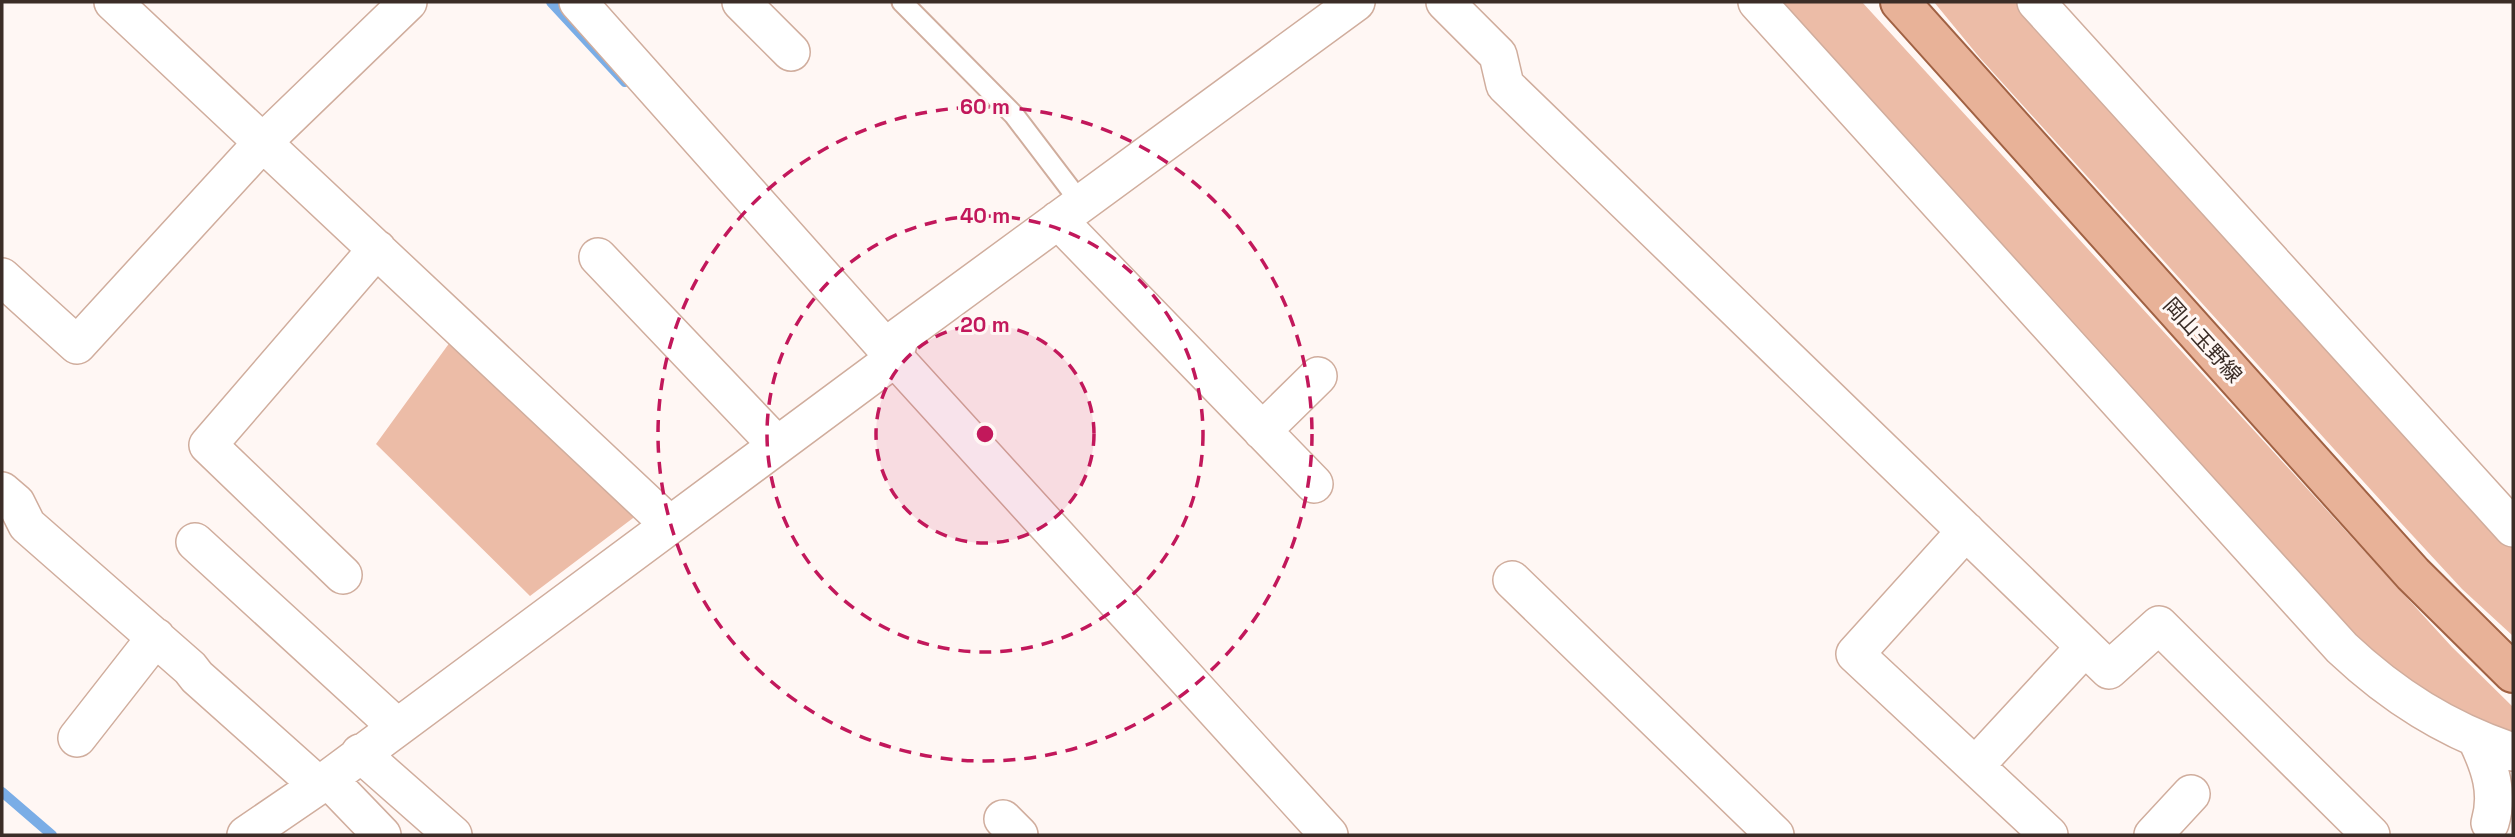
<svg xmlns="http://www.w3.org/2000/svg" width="2515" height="837" viewBox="0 0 2515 837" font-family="'Space Grotesk','Noto Sans JP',sans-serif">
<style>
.green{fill:#ecbca7}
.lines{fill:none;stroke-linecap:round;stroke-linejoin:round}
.stream{stroke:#7aade6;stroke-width:10}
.lane-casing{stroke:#d0ad9d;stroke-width:23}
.street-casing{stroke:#d0ad9d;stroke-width:40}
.primary-casing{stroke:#a16244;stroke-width:42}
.lane{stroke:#fff;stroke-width:19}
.street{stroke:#fff;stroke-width:37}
.primary{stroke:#e8b298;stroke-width:38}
.ring{fill:none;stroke:#c2185b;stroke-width:3.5;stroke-dasharray:12 9}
.labels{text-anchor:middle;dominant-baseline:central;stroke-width:6;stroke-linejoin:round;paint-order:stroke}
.street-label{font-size:21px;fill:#3b2d27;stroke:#fff7f4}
.centre{fill:#c2185b;stroke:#fff7f4;stroke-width:3.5}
.ring-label{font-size:21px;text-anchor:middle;font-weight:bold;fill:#c2185b;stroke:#fff7f4;stroke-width:6;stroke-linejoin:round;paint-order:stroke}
</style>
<rect width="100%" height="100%" fill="#fff7f4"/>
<path class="green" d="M1776 2H1862L2452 647 2513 707V732L2505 733 2404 680 2345 632Z
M1934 2H2019L2513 546V636L2462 589 2401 523 1980 58Z
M453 338 641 512 530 596 376 444Z"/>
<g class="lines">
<path class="stream" d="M551 2 625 82
M2 792 52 835"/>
<g class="lane-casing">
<path id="lane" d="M902 2 1014 115 1081 203"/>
</g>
<g class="street-casing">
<path id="street" d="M113 2 670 525
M578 2 895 358 1329 835
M741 2 791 52
M1445 2 1498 55 1505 85 2109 670 2159 625 2371 835
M1757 2 2342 648C2393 696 2447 730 2513 752
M2036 2 2513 528
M1058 220 1314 484
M598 257 777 445
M2 277 77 345 263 142 408 2
M1262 431 1318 376
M2 491 16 503 27 525 190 668 197 677 318 785
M1966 531 1855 654 2049 835
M195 542 397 727
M343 575 208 445 377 249
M1512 580 1775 835
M77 738 156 637
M2477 740C2490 767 2499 793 2490 823
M360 753 453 835
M1975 766 2085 647
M328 779 382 835
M1003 819 1019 835
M246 835 328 779 895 358 899 337 1356 2
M2153 835 2191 794"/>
</g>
<g class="primary-casing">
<path id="primary" d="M1900 2 2413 574 2513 673"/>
</g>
<use href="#lane" class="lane"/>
<use href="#street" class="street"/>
<use href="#primary" class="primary"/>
</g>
<circle cx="985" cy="434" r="109" fill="#c2185b" fill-opacity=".12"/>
<g class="ring">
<circle cx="985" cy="434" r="109"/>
<circle cx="985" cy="434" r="218"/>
<circle cx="985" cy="434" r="327"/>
</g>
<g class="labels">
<g class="street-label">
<text transform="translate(2203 340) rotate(48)">岡山玉野線</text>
</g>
</g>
<circle cx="985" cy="434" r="10" class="centre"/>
<g class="ring-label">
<text x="985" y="114">60 m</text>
<text x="985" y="223">40 m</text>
<text x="985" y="332">20 m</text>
</g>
<rect width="2515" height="837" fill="none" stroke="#3b2d27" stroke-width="7"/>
</svg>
